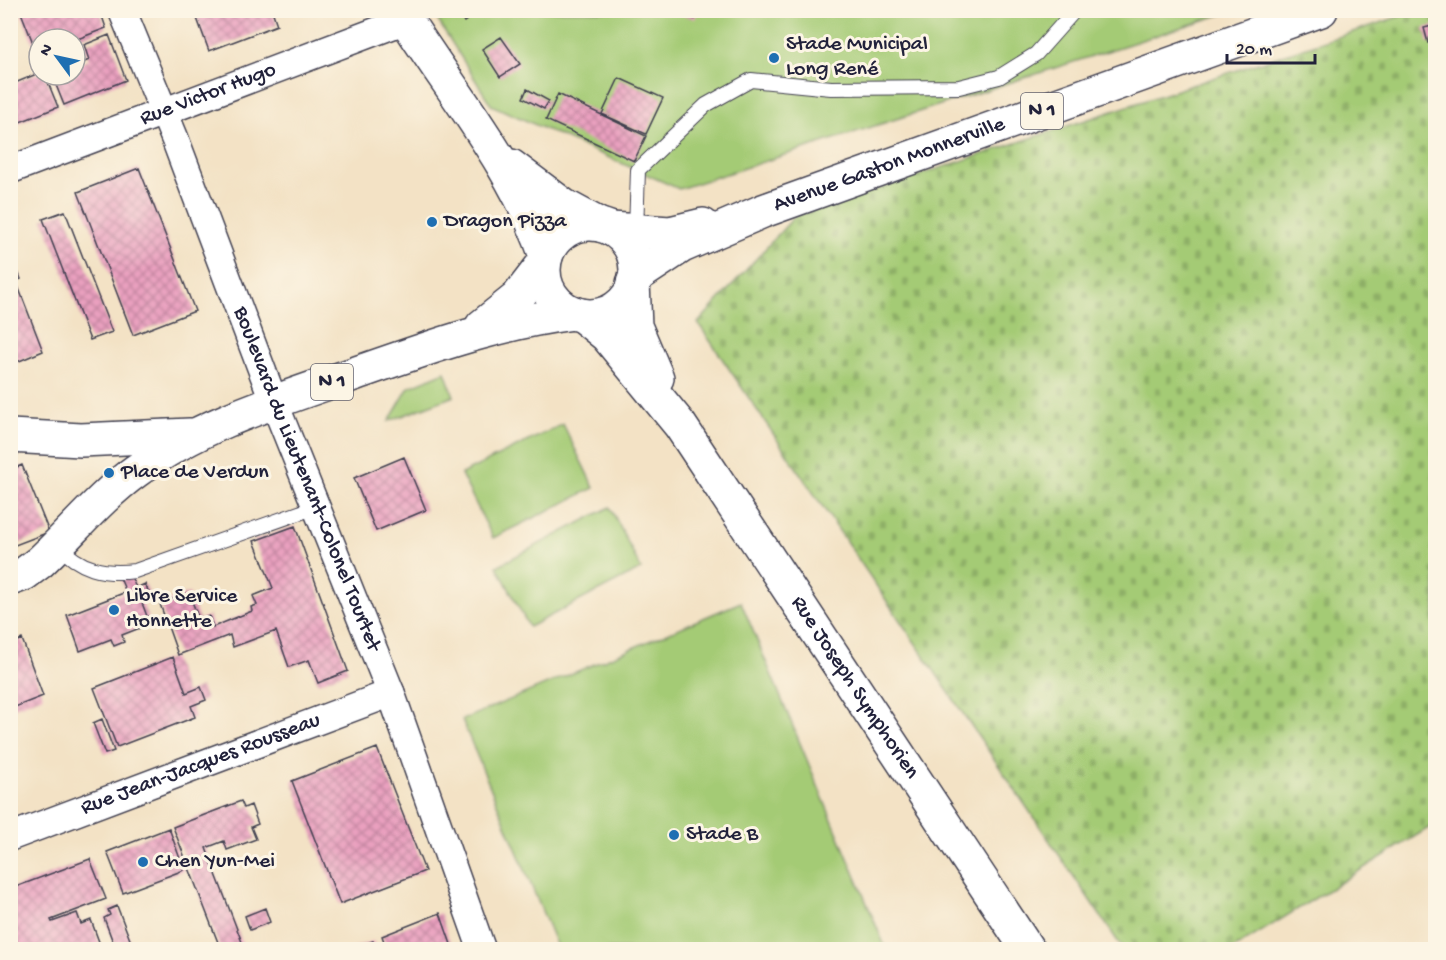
<svg xmlns="http://www.w3.org/2000/svg" width="1446" height="960" viewBox="0 0 1446 960" font-family="'Gochi Hand',sans-serif">
<style>
.green{fill:#a4cb75;stroke:#637658;stroke-width:1.5}
.cemetery{fill:url(#cemetery-stones);stroke:#637658;stroke-width:1.5}
.building{fill:url(#building-cross-hatch)}
.lines{fill:none;stroke-linecap:round;stroke-linejoin:round}
.service-casing{stroke:#413f50;stroke-width:16}
.minor-casing{stroke:#413f50;stroke-width:30}
.tertiary-casing{stroke:#413f50;stroke-width:36}
.primary-casing{stroke:#413f50;stroke-width:36}
.service{stroke:#fff;stroke-width:14}
.minor{stroke:#fff;stroke-width:27}
.tertiary{stroke:#fff;stroke-width:33}
.primary{stroke:#fff;stroke-width:33}
.poi-dot{fill:#1f6fb2;stroke:#fcf5e5;stroke-width:2}
.labels{text-anchor:middle;dominant-baseline:central;stroke-width:6;stroke-linejoin:round;paint-order:stroke}
.shield{fill:#fcf5e5;stroke:#63616e;stroke-width:1.5}
.shield-label{font-size:21px;font-weight:bold;fill:#22223b}
.poi-label{font-size:22px;fill:#22223b;stroke:#fcf5e5;text-anchor:start}
.street-label{font-size:22px;fill:#22223b;stroke:#fcf5e5}
</style>
<defs>
<pattern id="cemetery-stones" width="16" height="16" patternUnits="userSpaceOnUse" patternTransform="scale(1.5)"><rect width="16" height="16" fill="#a4cb75"/><path d="M2 7V4a2 2 0 0 1 4 0v3zM10 15v-3a2 2 0 0 1 4 0v3z" fill="#8dae66"/></pattern>
<pattern id="building-cross-hatch" width="8" height="8" patternUnits="userSpaceOnUse" patternTransform="scale(1.5)"><rect width="8" height="8" fill="#eaa0bf"/><path d="M0 0l8 8M0 8l8-8" fill="none" stroke="#bd829c"/></pattern>
</defs>
<rect width="100%" height="100%" fill="#fcf5e5"/>
<filter id="ink" filterUnits="userSpaceOnUse"><feTurbulence type="fractalNoise" baseFrequency=".0167" numOctaves="2"/><feDisplacementMap in="SourceGraphic" scale="12" xChannelSelector="R" yChannelSelector="G"/><feConvolveMatrix kernelMatrix="1 2 1 2 8 2 1 2 1" color-interpolation-filters="sRGB"/></filter>
<filter id="wash" filterUnits="userSpaceOnUse"><feTurbulence type="fractalNoise" baseFrequency=".008" numOctaves="4" result="noise"/><feDisplacementMap in="SourceGraphic" scale="24" xChannelSelector="R" yChannelSelector="G"/><feGaussianBlur stdDeviation="1.35" result="paint"/><feColorMatrix in="noise" values="0 0 0 0 0 0 0 0 0 0 0 0 0 0 0 0 0 1.4 0 .05"/><feComposite in="paint" operator="in"/></filter>
<g filter="url(#wash)">
<rect width="100%" height="100%" fill="#f3e2c5"/>
<path class="green" d="M432 11H1232L679 189 491 105Z
M445 372 454 396 389 421 409 387Z
M563 424 594 488 493 538 461 474Z
M610 507 641 569 529 627 497 566Z
M741 602 886 949H558L462 720Z"/>
<path class="cemetery" d="M1416 11H1435V824L1233 949H1123L698 323 795 216Z"/>
<g id="blocks">
<path class="building" d="M20 10H100L106 28 75 40 39 39V58Z
M194 10H272L277 25 209 51Z
M457 10H482L464 22Z
M668 10H698L695 19Z
M1436 25V41L1428 43 1424 28Z
M109 35 126 80 64 105 52 75H75V66L89 60 84 45Z
M501 37 520 64 500 77 482 49Z
M39 73 45 75 58 107 10 126V85Z
M619 78 663 98 646 134 602 114Z
M527 89 549 101 544 109 523 98Z
M558 94 646 136 634 161 546 120Z
M139 168 195 311 133 335 78 192Z
M65 211 112 332 90 340 43 219Z
M10 252 21 279 16 281 43 351 17 362 10 344Z
M404 457 426 510 376 531 354 478Z
M22 465 49 532 10 547V470Z
M295 526 348 671 318 683 309 660 289 667 276 631 233 647 230 635 178 655 160 604 189 593 199 620 209 616 213 627 252 611 251 607 257 605 253 596 273 588 254 541Z
M130 574 136 588 145 584 152 599 142 603 150 624 122 635 124 642 114 646 111 639 80 651 67 615 126 592 120 578Z
M22 639 43 696 10 709V644Z
M173 657 186 693 201 687 206 700 191 706 195 717 117 747 94 688Z
M102 719 114 751 105 754 93 723Z
M377 748 425 871 340 904 292 781Z
M241 801 244 808 251 805 258 824 251 827 256 839 227 850 224 841 206 848 245 950H221L173 827Z
M169 828 184 870 123 893 107 852Z
M90 859 106 899 51 920 52 922 77 913 81 924 91 920 102 950H10V889Z
M117 906 134 950H116L104 918 110 915 108 910Z
M265 908 270 922 250 930 245 916Z
M440 913 453 950H387L382 936Z
M373 941 377 950H350V949Z"/>
</g>
</g>
<g filter="url(#ink)">
<use href="#blocks" fill-opacity="0" stroke="#413f50" stroke-width="1.5"/>
<g class="lines">
<g class="service-casing">
<path id="service" d="M636 231 638 170 706 105 751 80 831 88 959 87 999 77 1036 54 1075 10
M58 545C79 569 104 575 135 571L316 507"/>
</g>
<g class="minor-casing">
<g id="minor">
<path id="s1" d="M122 10 175 139 274 402 391 693 482 950"/>
<path id="s2" d="M10 170 406 20"/>
<path id="s3" d="M10 837 391 693"/>
</g>
</g>
<g class="tertiary-casing">
<g id="tertiary">
<path d="M400 10C451 92 514 164 546 256"/>
<path d="M511 166 563 205 600 225"/>
<path d="M633 283 635 326 657 378"/>
<path id="s4" d="M581 315 607 336 680 425 1028 950"/>
</g>
</g>
<g class="primary-casing">
<g id="primary">
<circle cx="590" cy="270" r="46"/>
<path d="M611 229 670 233 703 225"/>
<path id="s5" d="M635 277 682 246 763 211 1321 10"/>
<path d="M482 326 517 298 544 263"/>
<path d="M10 436 81 440 190 435"/>
<path d="M10 579 24 574 40 562C72 532 101 496 136 471 200 424 277 401 351 375 425 349 496 323 574 313"/>
</g>
</g>
<use href="#service" class="service"/>
<use href="#minor" class="minor"/>
<use href="#tertiary" class="tertiary"/>
<use href="#primary" class="primary"/>
</g>
</g>
<g class="poi-dot">
<circle cx="774" cy="58" r="6"/>
<circle cx="432" cy="222" r="6"/>
<circle cx="109" cy="473" r="6"/>
<circle cx="114" cy="610" r="6"/>
<circle cx="674" cy="835" r="6"/>
<circle cx="143" cy="862" r="6"/>
</g>
<g class="labels">
<g class="shield">
<rect x="1021" y="93" width="42" height="36" rx="4.5"/>
<rect x="311" y="364" width="42" height="36" rx="4.5"/>
</g>
<g class="shield-label">
<text x="1042" y="111">N 1</text>
<text x="332" y="382">N 1</text>
</g>
<g class="poi-label">
<text x="786" y="45">Stade Municipal<tspan x="786" dy="25">Long René</tspan></text>
<text x="444" y="222">Dragon Pizza</text>
<text x="121" y="473">Place de Verdun</text>
<text x="126" y="597">Libre Service<tspan x="126" dy="25">Honnette</tspan></text>
<text x="686" y="835">Stade B</text>
<text x="155" y="862">Chen Yun-Mei</text>
</g>
<g class="street-label">
<text stroke="none"><textPath href="#s2" startOffset="212">Rue Victor Hugo</textPath></text>
<text stroke="none"><textPath href="#s5" startOffset="279">Avenue Gaston Monnerville</textPath></text>
<text stroke="none"><textPath href="#s1" startOffset="504">Boulevard du Lieutenant-Colonel Tourtet</textPath></text>
<text stroke="none"><textPath href="#s4" startOffset="464">Rue Joseph Symphorien</textPath></text>
<text stroke="none"><textPath href="#s3" startOffset="204">Rue Jean-Jacques Rousseau</textPath></text>
</g>
</g>
<rect width="1446" height="960" fill="none" stroke="#fcf5e5" stroke-width="36"/>
<g transform="translate(57 57) rotate(303)"><circle r="28" fill="#fcf5e5" stroke="#a5a1a1" stroke-width="1.5"/>
<path d="M0-4.5L10 22L0 15L-10 22Z" fill="#1f6fb2"/>
<text y="-9" font-size="16" font-weight="bold" text-anchor="middle" fill="#22223b">N</text>
</g>
<path d="M1227 54v9h88v-9" fill="none" stroke="#22223b" stroke-width="3"/>
<text x="1236" y="54" font-size="18" fill="#22223b" stroke="#fcf5e5" stroke-width="4.5" paint-order="stroke">20 m</text>
</svg>
